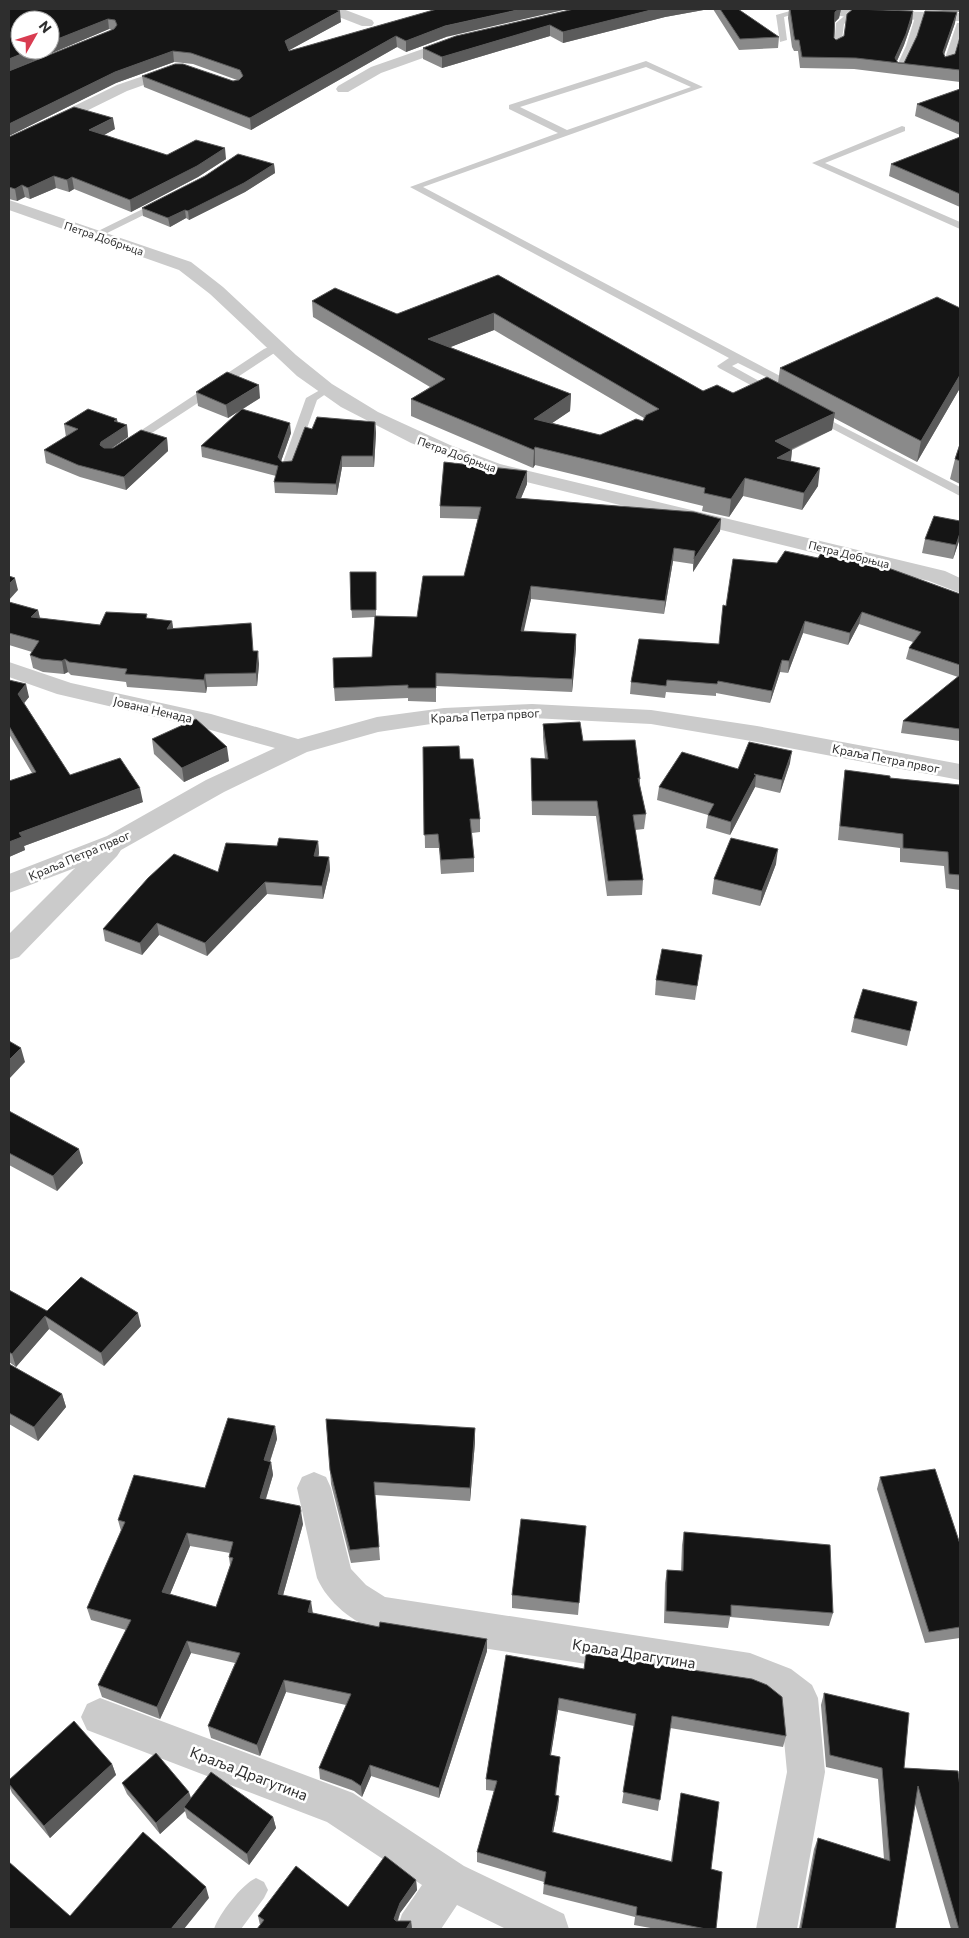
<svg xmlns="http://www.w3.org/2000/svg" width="969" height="1938" viewBox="0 0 969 1938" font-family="Commissioner,sans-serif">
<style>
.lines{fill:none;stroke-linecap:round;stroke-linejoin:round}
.lane{fill:#cbcbcb;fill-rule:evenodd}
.street{fill:#cbcbcb;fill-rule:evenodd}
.wall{fill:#8a8a8a;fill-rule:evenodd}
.shaded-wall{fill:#5b5b5b}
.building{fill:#151515;stroke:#5b5b5b;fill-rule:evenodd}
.labels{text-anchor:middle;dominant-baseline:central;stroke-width:5;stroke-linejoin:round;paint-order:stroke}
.far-street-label{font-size:11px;fill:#2e2e2e;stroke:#fff}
.street-label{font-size:12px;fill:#2e2e2e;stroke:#fff}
.near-street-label{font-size:15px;fill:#2e2e2e;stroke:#fff}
</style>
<rect width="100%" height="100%" fill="#fff"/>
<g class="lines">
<path class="lane" d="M797 9H811L784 17 787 40 780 42 776 15Z
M849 12 856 14 844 24 841 47 834 49 836 23Z
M916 14 923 16 914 46 902 72H896L895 70 906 46Z
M957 23H960V37L951 64 944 66 943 64Z
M646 61 703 87 423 187 782 377 793 372H801L803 374 801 376 782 385 738 363 732 366 777 391 779 393 777 395H769L719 368 717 366 729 358 410 187 558 133 509 109V105ZM646 67 691 87 567 130 520 107Z
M902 126 905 127V131L825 163 960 222V229L812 163Z
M163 199 166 200V204L99 237 95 238 90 235Z
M278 343 283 346 282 348 132 446 128 447 122 443 264 349Z
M327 386 333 389 317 400 293 468 291 471H283L281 468 306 398Z
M814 412 960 487V496L810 417 808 415Z
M256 1878 264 1882 268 1890 264 1898 241 1929H214C219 1914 242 1884 256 1878Z"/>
<path class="street" d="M324 9H343L372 20 374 23 372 26H362L326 12Z
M816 9 960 13V21L852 18 818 12Z
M457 37 462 38 464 41 462 44 381 73 348 92H338L336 89 338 86 371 67Z
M178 64 183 65 185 68 183 71 127 91 9 149V138L117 85Z
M9 200 191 262 223 287 296 355 332 384 378 412 450 445 500 464 945 571 960 578V593L929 581 486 472 411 443 341 407 297 376 210 294 179 270 9 210Z
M9 662 71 683 211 714 298 739 377 717 444 708 532 704 651 710 757 726 960 764V780L757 742 651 724 532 718 444 722 378 732 307 752 224 792 121 850 117 856 19 957 9 960V934L75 868 9 893V874L107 836 206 780 275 748 207 729 57 694 9 677Z
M314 1472 326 1477 331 1488 351 1569 366 1585 385 1597 750 1653 791 1669 812 1685 818 1698 825 1772 797 1929H756L787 1772 781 1708 765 1695 750 1689 378 1632C353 1622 328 1603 317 1578L297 1488 302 1477Z
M100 1698 353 1793 464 1866 564 1914 569 1929H506L457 1905 441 1929H397L402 1914 422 1885 327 1822 87 1730 81 1717 87 1704Z"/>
</g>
<path class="wall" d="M9 9 341 22 289 50V51L437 9 446 37 406 52 397 47 251 130 144 87 142 76 233 81 237 80 193 64 174 62 116 83 9 136ZM109 29 112 30 24 65Z
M574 9H709L665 17 563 43 550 36 442 68 423 59V48Z
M713 9H738L779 37 778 48 739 50Z
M787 9H841L839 18 835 22 834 38 836 40 913 11 912 22 904 45 897 61 898 63H904L955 23 944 55 945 57 955 54 960 37V82L854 69 800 68 798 51H794L792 47 788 18 789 9 787 10Z
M875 9H919V10Z
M927 9H960V12L927 10Z
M960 89V135L915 116 917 104Z
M115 129 104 135 167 155 226 159 198 177 131 212 74 189 69 192 56 188 30 199 25 197 17 201 9 199V137Z
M960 137V207L889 176 891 164Z
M274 164 275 173 245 192 189 220 186 218 170 227 143 216 142 208Z
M498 275 703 391 733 393 778 383 780 368 960 308V388L917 462 834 418 832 430 792 450 791 461 818 486 802 510 743 496 729 517 702 511 703 506 535 465 533 468 411 416V399L430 387 313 317 312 301 397 314ZM494 330 644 418 643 421 600 435 552 423 570 411 571 394 450 347Z
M196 392 260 398 243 409 291 433 281 461 282 462 292 461 312 429 375 422 376 433 374 467H342L337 495 275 493 274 482 276 476 202 457 201 446 239 411 228 418 198 406Z
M118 422 127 425 128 437 112 448 167 438 168 451 126 490 80 477 46 463 44 450 66 437 64 424Z
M960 444V484L950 479 955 459Z
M527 484 521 498 721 519 720 531 693 572V564L673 561 664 614 531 599 523 631 576 648 572 692 436 686V702L408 701V698L335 701 334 688 372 657 375 617 352 618 350 572 376 580V616L417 617 464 576 478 519 440 518V506Z
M960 521V538L953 559 922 553 925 539Z
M960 594V741L901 733 903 721 958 677 906 659 909 648 913 642 859 624 848 645 803 633 788 673 780 672 770 703 716 693V696L666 692 665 698 630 694 631 682 719 644 726 606Z
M9 602 38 610 40 618 100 625 148 618 172 621 173 629 254 651 259 664 257 686 207 687 206 693 127 687 126 682 71 675 68 672 64 674 43 672 33 668 30 655 32 652 9 645Z
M9 680 29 697 24 703 70 775 143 802 24 846 25 850 9 857 32 773 9 734Z
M543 724 583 741 640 779V786L646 814 644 829 635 830 643 880 642 895 607 896 596 816 532 815 531 758 545 759 543 738Z
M152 739 229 761 184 782 154 754Z
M423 747 460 759 480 819V832L472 833 474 858V872L441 874 439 848H425Z
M790 763 780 793 755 787 730 835 706 828 708 815 657 800 659 787 738 769Z
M845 770 890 778 960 785V890L946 888 944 866 900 862V848L838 840 843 784Z
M318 841 319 853 318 857H329L330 870 323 899 267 894 207 956 159 935 142 955 105 941 103 929 218 872 277 846Z
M776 864 760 906 712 894 714 879Z
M702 955 695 1000 655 995 656 980Z
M917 1002 907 1046 851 1032 854 1018Z
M9 1111 83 1163 57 1191 9 1165Z
M9 1290 47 1311 141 1326 104 1366 49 1329 16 1367 9 1362Z
M9 1364 62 1394 66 1407 38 1441 9 1424Z
M275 1426 277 1439 270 1462H271L273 1475 266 1499 303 1524 283 1595 313 1613 487 1651 439 1798 371 1776 362 1797 354 1791 320 1779 319 1768 346 1705 286 1692 260 1756 211 1738 208 1726 235 1663 191 1653 160 1719 102 1697 98 1685 126 1630 91 1620 87 1608 121 1531 118 1520 205 1488ZM190 1546 230 1553 229 1557 230 1565 216 1607 170 1594Z
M475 1428V1442L470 1501 375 1495 380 1560 351 1563 331 1484 330 1470Z
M880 1477 960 1544V1638L925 1643 877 1489Z
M586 1526 578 1615 512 1608V1595Z
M684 1532 833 1613 829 1626 730 1617 728 1628 664 1623 665 1583 667 1570 681 1571 682 1545Z
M506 1655 786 1736 783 1747 670 1728 658 1811 622 1803 634 1726 558 1710 551 1755 559 1768 556 1796H559L558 1807 553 1833 671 1861 681 1793 711 1869 716 1929H656L634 1925 635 1917 543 1894 544 1882 477 1862V1852L494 1791 486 1790V1779Z
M824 1693 904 1768 958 1771 960 1929H951L915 1804 895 1929H799L814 1849 818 1838 884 1859 878 1779 826 1767 821 1705Z
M112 1764 116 1775 50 1838 12 1793 9 1786V1780Z
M122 1783 273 1817 276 1828 249 1865 187 1818 185 1811 160 1834 127 1794Z
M416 1880 417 1890 400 1913 398 1921H411L412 1929H257L260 1925 258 1916 348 1907Z"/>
<path class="shaded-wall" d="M522 9H568L446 37 406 52V41L445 26Z
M655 9H709L665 17 563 43V32Z
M839 9H841L839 18 834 23 835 12Z
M340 11 341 22 286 52 285 41Z
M913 11 912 22 904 45 896 63 895 58Z
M957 12 955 23 941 63 943 52Z
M108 19 109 29 9 71V59L31 50H50V42Z
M550 25V36L442 68V57Z
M396 36 397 47 251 130 250 118Z
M173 51 174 62 116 83 9 136V124L115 72Z
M113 118 115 129 91 142 89 130Z
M225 148 226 159 198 177 131 212 130 200Z
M274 164 275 173 245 192 189 220 188 211Z
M54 176 56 188 30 199 28 188Z
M72 177 74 189 69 192 67 180Z
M22 185 25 197 17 201 15 189Z
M185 210 186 218 170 227 168 218Z
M494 313V330L428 356V339Z
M960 375V388L917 462 921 441Z
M259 385 260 398 228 418 226 405Z
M571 394 570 411 533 436 534 419Z
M835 413 832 430 772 458 775 441Z
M117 419 119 430 127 425 128 437 103 454 100 445 101 442 114 421Z
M375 422 376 433 374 467 373 456Z
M290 423 291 433 279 467 278 457Z
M167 438 168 451 126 490 124 477Z
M535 447V465L533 468 534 450Z
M792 450 790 467 777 458Z
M342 456V467L337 495 336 484Z
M820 468 818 486 802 510 804 493Z
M527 471V484L516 510V498Z
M745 478 743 496 729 517 731 499Z
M721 519 720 531 693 572 694 559Z
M960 533V538L953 559 956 545Z
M674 548 673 561 664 614 665 601Z
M15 578 18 590 9 600V584Z
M531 586V599L521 644V631Z
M38 610 41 623 31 617Z
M862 612 859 624 848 645 850 633Z
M172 621 174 634 167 629Z
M805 621 803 633 788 673 789 661Z
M576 634V648L572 692V679Z
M258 651 259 664 257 686 256 673Z
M65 659 68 672 64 674 62 661Z
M782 660 780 672 770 703 772 691Z
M205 674 207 687 206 693 204 680Z
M26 684 29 697 21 707 18 694Z
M227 747 229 761 184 782 182 768Z
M792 751 790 763 780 793 782 780Z
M756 775 755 787 730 835 731 822Z
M140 788 143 802 24 846 25 850 9 857V842L19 833Z
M318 841 319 853 316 869 314 856Z
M778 849 776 864 760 906 762 891Z
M329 857 330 870 323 899 322 886Z
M265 882 267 894 207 956 205 943Z
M157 923 159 935 142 955 140 943Z
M21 1048 25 1062 9 1079V1060Z
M79 1149 83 1163 57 1191 53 1176Z
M138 1313 141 1326 104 1366 101 1353Z
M45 1316 49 1329 16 1367 12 1354Z
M62 1394 66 1407 38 1441 34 1427Z
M275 1426 277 1439 266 1473 264 1460Z
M475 1428V1442L470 1501V1488Z
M271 1462 273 1475 262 1511 260 1498Z
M301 1511 303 1524 280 1606 278 1594Z
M187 1533 190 1546 166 1604 162 1592Z
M311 1601 313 1614 308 1612Z
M487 1639V1651L439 1798V1788Z
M187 1641 191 1653 160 1719 157 1707Z
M284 1680 286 1692 260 1756 257 1745Z
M559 1698 558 1710 549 1766 550 1755Z
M112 1764 116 1775 50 1838 44 1826Z
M370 1765 371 1776 362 1797 361 1786Z
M189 1792 193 1804 184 1807 185 1811 160 1834 156 1823Z
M559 1796 558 1807 551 1843 552 1832Z
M273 1817 276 1828 249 1865 247 1854Z
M416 1880 417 1890 400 1913 395 1928 394 1919 400 1903Z
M206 1887 209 1898 184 1929H171Z
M411 1921 412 1929H406Z"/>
<path class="building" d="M9 9H335L340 11 285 41 289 51 437 9H522L445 26 406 41 396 36 250 118 142 76 175 64H183L233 81 239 80 243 76 240 70 191 53 173 51 115 72 9 124V71L114 29 117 25 115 20 108 19 50 42V20H20V50H31L9 59Z
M574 9H655L563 32 550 25 442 57 423 48 456 36Z
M720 9H738L779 37 740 39Z
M790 9H839L835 12 834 38 836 40 844 36 847 14 853 9 913 11 906 34 895 58 898 63H904L917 36 925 11 957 12 943 52 945 57 955 54 960 37V70L856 58 802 57 799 40H795L794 36Z
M960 89V123L917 104Z
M74 107 113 118 89 130 167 155 196 140 225 148 197 166 130 200 72 177 67 180 54 176 28 188 22 185 15 189 9 187V137Z
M960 137V194L891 164Z
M238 154 274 164 244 183 188 211 185 210 168 218 142 208 205 176Z
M498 275 703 391 717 385 733 393 767 377 835 413 775 441 792 450 777 458 820 468 804 493 745 478 731 499 704 493 705 488 535 447 534 450 411 399 445 379 312 301 335 288 397 314ZM494 313 659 409 646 415 643 421 636 419 600 435 534 419 571 394 428 339Z
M937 297 960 308V375L921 441 780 368Z
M227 372 259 385 226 405 196 392Z
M88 409 117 419 114 421 127 425 101 442 100 445 104 448H113L141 430 167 438 124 477 78 465 44 450 78 429 64 424Z
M242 409 290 423 278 457 282 462 292 461 305 427 312 429 317 417 375 422 373 456H342L336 484 274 482 278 466 201 446Z
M960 444V461L955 459Z
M444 462 527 471 516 498 694 512 721 519 694 559 695 551 674 548 665 601 531 586 521 631 576 634 572 679 436 673V688H408V685L334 688 333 658 372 657 375 616 417 617 423 576H464L481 507 440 506Z
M934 516 960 521V533L956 545 925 539Z
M836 549 960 594V665L909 648 921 632 862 612 850 633 805 621 789 661 782 660 772 691 718 681 717 684 667 680 666 686 631 682 639 639 719 644 723 605 726 606 733 559 777 563 785 551 818 558 823 550 834 553Z
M350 572H376V610H351Z
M9 576 15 578 9 584Z
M9 602 38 610 31 617 100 625 106 612 147 614 146 618 172 621 167 629 251 623 253 651H258L256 673 205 674 204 680 125 674 127 669 69 662 65 659 62 661 41 659 30 655 39 641 9 633Z
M960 675V729L903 721Z
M9 680 26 684 18 694 70 775 120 758 140 788 19 833 22 837 9 842V781L36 772 9 726Z
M196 719 227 747 182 768 152 739Z
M580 722 583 741 635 740 640 779 638 778 646 814 633 815 643 880 608 881 597 801H532L531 758 548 759 543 724Z
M749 742 792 751 782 780 754 774 756 775 731 822 708 815 714 804 659 787 682 752 738 769Z
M459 746 460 759H473L480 819H470L474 858 441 860 438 834 424 835 423 747Z
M845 770 890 776V778L960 785V875L949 874 948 852 903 848V834L840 826Z
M279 838 318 841 314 856 329 857 322 886 265 882 205 943 157 923 140 943 103 929 148 878 174 854 218 872 226 843 277 846Z
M731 838 778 849 762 891 714 879Z
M662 949 702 955 697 986 656 980Z
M863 989 917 1002 910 1031 854 1018Z
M9 1041 21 1048 9 1060Z
M9 1111 79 1149 53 1176 9 1153Z
M81 1277 138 1313 101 1353 45 1316 12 1354 9 1352V1290L47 1311Z
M9 1364 62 1394 34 1427 9 1413Z
M228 1418 275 1426 264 1460 271 1462 260 1498 300 1506 301 1511 278 1594 311 1601 308 1612 379 1627 380 1622 487 1639 439 1788 370 1765 361 1786 352 1780 319 1768 351 1694 284 1680 257 1745 208 1726 240 1653 187 1641 157 1707 98 1685 131 1620 87 1608 125 1522 118 1520 134 1475 205 1488ZM187 1533 233 1542 229 1557 233 1558 216 1607 162 1592Z
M326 1419 475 1428 470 1488 374 1482 379 1547 350 1550 330 1470Z
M935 1469 960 1544V1627L929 1632 880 1477Z
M521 1519 586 1526 579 1603 512 1595Z
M684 1532 830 1545 833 1613 731 1605V1616L666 1611 667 1570 683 1571Z
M586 1654 752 1679 767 1685 782 1697 786 1736 672 1716 660 1800 623 1792 636 1714 559 1698 550 1755 560 1757 555 1795 559 1796 552 1832 672 1862 681 1793 719 1802 711 1869 722 1872 716 1929H706L636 1915 637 1907 544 1884 546 1872 477 1852 497 1781 486 1779 506 1655 584 1669Z
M824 1693 909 1713 904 1768 958 1771 960 1787V1929H959L918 1786 895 1929H801L818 1838 890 1861 882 1768 830 1755Z
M74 1721 112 1764 44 1826 9 1784V1780Z
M156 1753 189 1792 156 1823 122 1783Z
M211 1772 273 1817 247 1854 184 1807Z
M143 1832 206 1887 171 1929H9V1862L70 1916Z
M385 1856 416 1880 400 1903 394 1919 396 1921H411L406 1929H257L264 1920 258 1916 296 1866 348 1907Z"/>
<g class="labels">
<g class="far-street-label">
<text transform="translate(104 238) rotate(19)">Петра Добрњца</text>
<text transform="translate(457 454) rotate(20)">Петра Добрњца</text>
<text transform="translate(849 554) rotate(14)">Петра Добрњца</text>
</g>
<g class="street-label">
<text transform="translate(153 709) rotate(13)">Јована Ненада</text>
<text transform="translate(485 715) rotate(-3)">Краља Петра првог</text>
<text transform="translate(886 758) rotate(11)">Краља Петра првог</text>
<text transform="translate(79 855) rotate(-23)">Краља Петра првог</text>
</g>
<g class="near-street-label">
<text transform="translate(634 1653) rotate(9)">Краља Драгутина</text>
<text transform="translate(249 1773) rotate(21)">Краља Драгутина</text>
</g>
</g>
<rect width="969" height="1938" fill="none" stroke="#2e2e2e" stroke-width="20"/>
<g transform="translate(35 35) rotate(51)"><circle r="24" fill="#ffffff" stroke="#ababab"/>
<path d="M0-4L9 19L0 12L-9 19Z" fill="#d93c51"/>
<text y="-8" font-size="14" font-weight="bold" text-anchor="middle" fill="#2e2e2e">N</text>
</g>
</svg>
